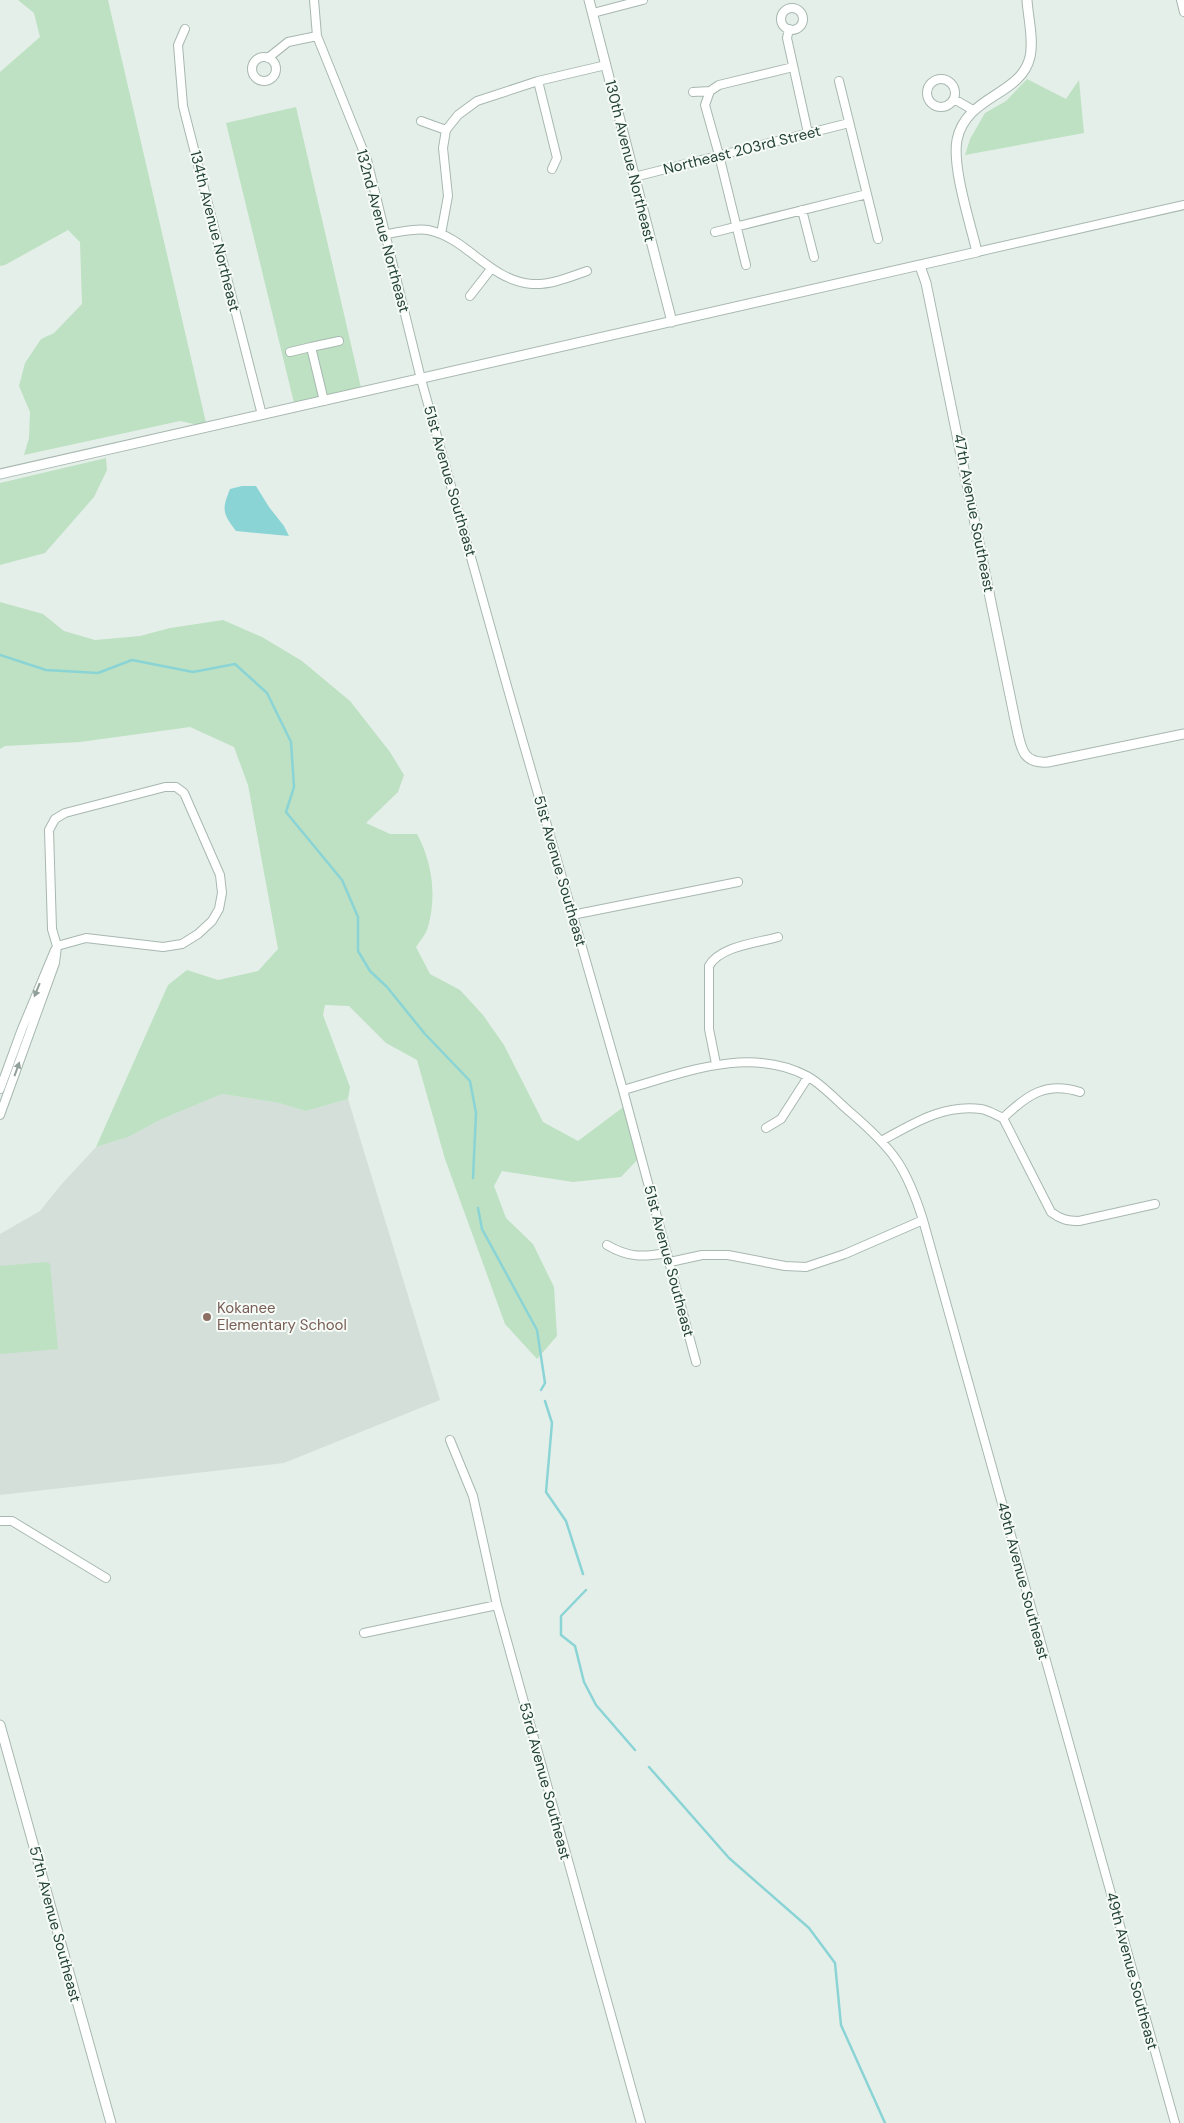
<svg xmlns="http://www.w3.org/2000/svg" width="1184" height="2123" viewBox="0 0 1184 2123" font-family="'DM Sans',sans-serif">
<style>
.built{fill:#d3dfd8}
.green{fill:#bde1c2}
.water{fill:#8bd4d6}
.lines{fill:none;stroke-linecap:round;stroke-linejoin:round}
.stream{stroke:#8bd4d6;stroke-width:2.5}
.minor-casing{stroke:#a7b8b0;stroke-width:10}
.tertiary-casing{stroke:#a7b8b0;stroke-width:11}
.minor{stroke:#fff;stroke-width:8}
.tertiary{stroke:#fff;stroke-width:9}
.oneway{fill:#91a09a}
.education-dot{fill:#8d6e63;stroke:#f6fbf8;stroke-width:2}
.labels{text-anchor:middle;dominant-baseline:central;stroke-width:4;stroke-linejoin:round;paint-order:stroke}
.street-label{font-size:15px;fill:#234236;stroke:#f6fbf8}
.education-label{font-size:15px;fill:#785e54;stroke:#f6fbf8;text-anchor:start}
</style>
<rect width="100%" height="100%" fill="#e5efe9"/>
<path class="built" d="M222 1094 279 1103 306 1111 348 1099 440 1400 284 1463 0 1495V1234L40 1211 60 1186 96 1147 128 1137 162 1119Z"/>
<path class="green" d="M18 0H108L207 427 180 421 24 455 29 438 30 412 19 386 25 363 41 339 54 333 82 304 80 242 68 230 5 265 0 266V72L40 37 34 13Z
M1027 79 1066 99 1079 80 1084 133 965 155 970 139 985 113 1006 101Z
M296 107 362 392 295 407 226 123Z
M106 458 107 470 94 497 45 553 0 565V483Z
M0 602 43 614 64 631 95 640 140 636 170 628 223 620 262 637 302 661 350 701 390 752 404 775 398 792 366 823 390 834H417C432 862 437 895 428 927 426 934 420 941 416 947L430 974 460 990 483 1015 504 1045 543 1122 578 1141 626 1105 640 1157 621 1177 573 1182 502 1171 494 1186 506 1218 533 1244 554 1287 557 1336 537 1359 505 1324 445 1159 417 1060 386 1043 349 1006 325 1005 323 1015 350 1087 348 1099 306 1111 279 1103 222 1094 162 1119 128 1137 96 1147 168 985 187 970 218 980 258 971 278 949 248 785 234 747 190 727 80 742 5 746 0 749Z
M47 1262 50 1264 58 1349 0 1354V1266Z"/>
<path class="water" d="M242 486H256L269 507 284 526 289 536 236 531C222 513 222 509 230 489Z"/>
<g class="lines">
<path class="stream" d="M0 655 46 670 98 673 132 660 193 672 235 664 267 693 291 742 294 787 286 812 342 880 358 917V951L370 971 387 987 425 1034 470 1081 476 1113 473 1178
M478 1208 482 1229 537 1330 545 1383 541 1390
M545 1401 552 1423 546 1492 566 1521 583 1574
M586 1590 561 1616V1635L575 1646 584 1682 596 1705 635 1750
M649 1767 729 1858 809 1928 835 1963 841 2025 885 2123"/>
<g class="minor-casing">
<path id="minor" d="M314 0 317 36 367 160 421 379 507 686 623 1090 696 1362
M1181 0 1184 12
M781 19a11 11 0 1 1 22 0a11 11 0 1 1-22 0Z
M593 13 643 0
M185 29 178 45 183 106 262 415
M789 29 787 38 808 133
M252 69a12 12 0 1 1 24 0a12 12 0 1 1-24 0Z
M268 58 288 42 317 36
M927 93a14 14 0 1 1 28 0a14 14 0 1 1-28 0Z
M538 81 557 158 552 169
M839 81 878 239
M710 91 705 105 719 155 746 265
M693 92 710 91 719 85 793 67
M954 99 973 110
M421 121 446 130
M446 130 458 115 477 101 538 81 606 65
M634 177 849 123
M802 210 814 257
M715 232 867 194
M387 234C400 232 415 228 428 230 468 238 488 280 532 284 551 285 570 277 587 271
M441 234 448 196 443 148 446 130
M977 252 1184 205
M470 296 491 269
M290 352 311 347
M324 401 311 347 339 341
M572 915 738 882
M716 1064 709 1029V966C720 946 757 943 778 937
M0 1089 22 1029 55 950
M623 1090C681 1074 748 1045 807 1076 822 1084 837 1101 850 1112 893 1149 906 1166 923 1220L1175 2123
M0 1115 55 963 57 946 52 929 49 830 55 819 65 813 165 787H176L184 793 220 875 222 893 219 909 212 921 198 934 182 944 163 947 86 938 57 946
M1003 1118 1051 1212C1060 1219 1067 1221 1079 1221L1155 1204
M1003 1118C1027 1095 1046 1081 1080 1092
M766 1128 781 1119 808 1077
M883 1140C914 1123 944 1104 981 1109 988 1110 996 1115 1003 1118
M607 1245C629 1258 643 1257 667 1253
M670 1262 702 1255H728L785 1266 806 1267 845 1254 923 1220
M450 1440 473 1496 497 1605 641 2123
M0 1521H12L106 1578
M364 1633 497 1605"/>
</g>
<g class="tertiary-casing">
<path id="tertiary" d="M589 0 672 322
M920 266 926 283 1016 725C1021 746 1021 764 1048 762L1184 734
M0 474 977 252C970 222 952 168 957 140 966 95 1021 96 1030 57 1034 40 1028 17 1027 0
M0 1725 111 2123"/>
</g>
<use href="#minor" class="minor"/>
<use href="#tertiary" class="tertiary"/>
</g>
<defs><path id="oneway-solid" d="M-6-.8H1V-3.2L6.5 0L1 3.2V.8H-6Z" transform="scale(1.25)"/></defs>
<g class="oneway">
<use href="#oneway-solid" transform="translate(37 990) rotate(112)"/>
<use href="#oneway-solid" transform="translate(17 1069) rotate(-70)"/>
</g>
<circle class="education-dot" cx="207" cy="1317" r="5"/>
<g class="labels">
<g class="street-label">
<text transform="translate(742 150) rotate(-14)">Northeast 203rd Street</text>
<text transform="translate(630 161) rotate(76)">130th Avenue Northeast</text>
<text transform="translate(215 231) rotate(76)">134th Avenue Northeast</text>
<text transform="translate(383 231) rotate(75)">132nd Avenue Northeast</text>
<text transform="translate(450 481) rotate(74)">51st Avenue Southeast</text>
<text transform="translate(974 513) rotate(79)">47th Avenue Southeast</text>
<text transform="translate(560 871) rotate(74)">51st Avenue Southeast</text>
<text transform="translate(669 1261) rotate(75)">51st Avenue Southeast</text>
<text transform="translate(1023 1581) rotate(75)">49th Avenue Southeast</text>
<text transform="translate(545 1781) rotate(75)">53rd Avenue Southeast</text>
<text transform="translate(55 1924) rotate(75)">57th Avenue Southeast</text>
<text transform="translate(1132 1971) rotate(75)">49th Avenue Southeast</text>
</g>
<g class="education-label">
<text x="217" y="1308">Kokanee<tspan x="217" dy="17">Elementary School</tspan></text>
</g>
</g>
</svg>
